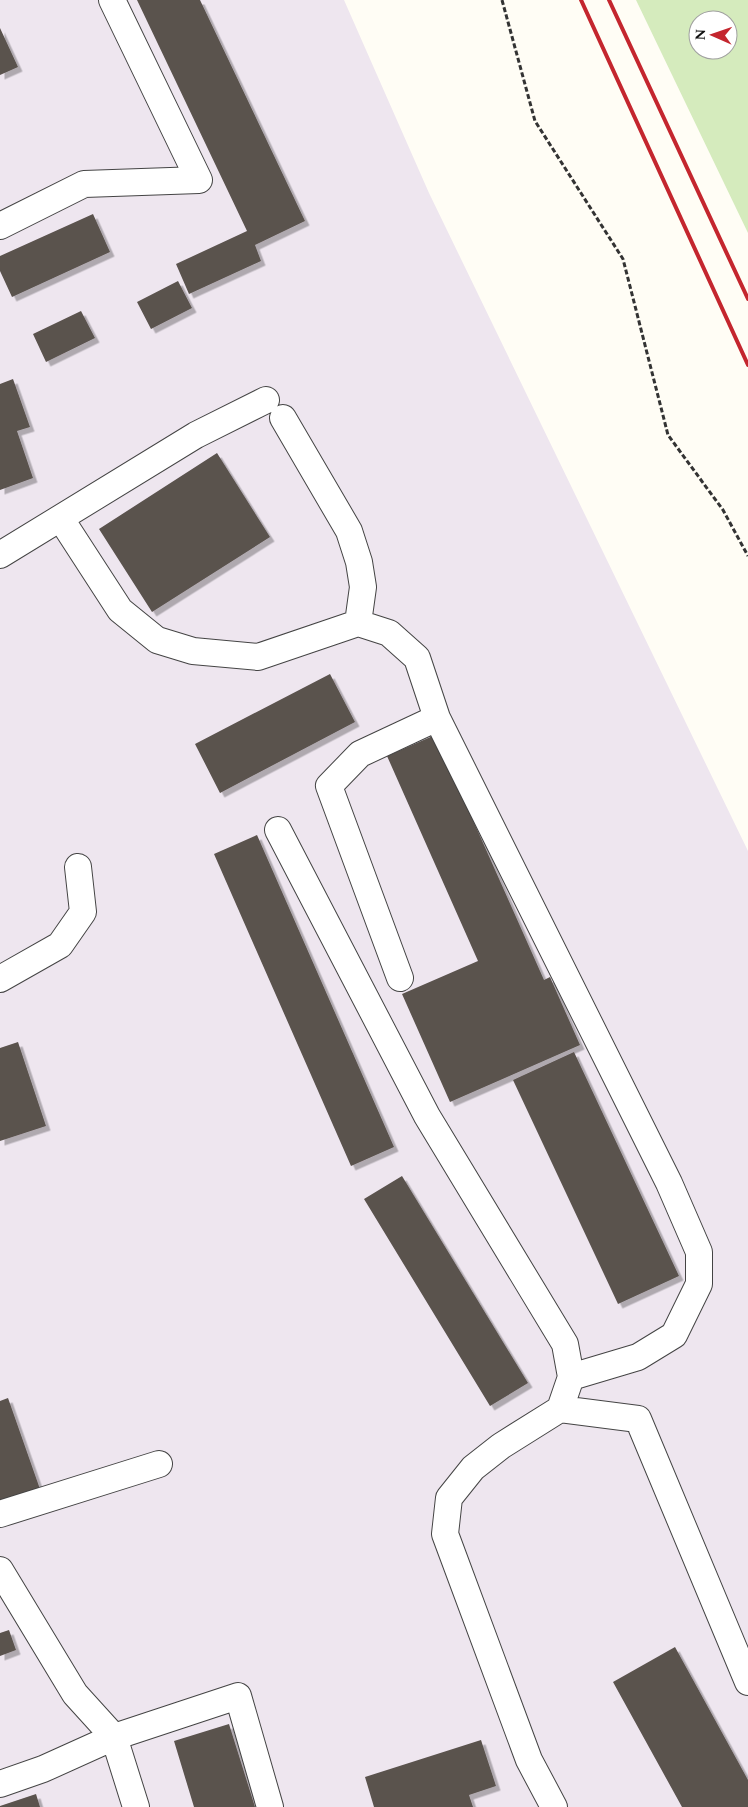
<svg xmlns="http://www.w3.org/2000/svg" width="748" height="1807" viewBox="0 0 748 1807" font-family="Spectral,serif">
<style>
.industrial{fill:#eee6ef}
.green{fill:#d5ebbd;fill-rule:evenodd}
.building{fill:#5a524d;filter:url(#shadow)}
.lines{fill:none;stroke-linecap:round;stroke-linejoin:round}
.minor-casing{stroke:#444;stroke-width:28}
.path{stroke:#333;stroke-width:3;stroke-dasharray:5 2.5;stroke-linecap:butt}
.minor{stroke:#fff;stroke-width:26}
.rail{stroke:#c4262e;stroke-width:4}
</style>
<defs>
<filter id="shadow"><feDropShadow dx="4.5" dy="4.5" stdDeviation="0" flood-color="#0004"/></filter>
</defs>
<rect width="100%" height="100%" fill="#fffdf5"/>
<path class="industrial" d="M0 0H344L429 193 748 851V1807H0Z"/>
<path class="green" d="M636 0H748V233ZM698 20H728V50H698Z"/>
<path class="building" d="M137 0H200L305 221 255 245 261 261 189 294 176 264 247 231Z
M0 28 18 67 0 75Z
M93 214 110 252 12 297 0 271V256Z
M178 281 192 308 151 329 137 302Z
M81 311 95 338 46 362 33 334Z
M13 379 30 427 17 431 33 478 0 490V384Z
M217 453 270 537 152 612 99 529Z
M330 674 355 722 220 793 195 744Z
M435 735 544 980 550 977 580 1045 450 1102 402 994 478 961 387 756Z
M257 835 394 1147 351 1166 214 854Z
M18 1042 46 1126 0 1141V1048Z
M574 1052 679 1276 618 1304 513 1080Z
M402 1176 528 1383 490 1406 364 1199Z
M8 1398 41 1492 0 1507V1401Z
M9 1630 16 1650 0 1656V1633Z
M675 1647 748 1780V1807H682L613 1682Z
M229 1724 255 1807H194L174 1741Z
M481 1740 496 1786 469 1795 473 1807H374L365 1777Z
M36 1794 40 1807H0V1806Z"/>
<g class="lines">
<g class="minor-casing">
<path id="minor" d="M0 226 84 184 199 180 112 0
M283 418 349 531 359 562 363 587 358 623 389 633 417 658 437 718 669 1183 699 1252V1284L674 1335 638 1357 571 1377
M61 519 120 610 157 640 193 651 258 657 358 623
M0 555 196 435 266 400
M278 830 427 1116 565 1344 571 1377 560 1409 501 1446 473 1468 449 1498 445 1534 529 1760 554 1807
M400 978 329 786 360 754 437 718
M0 979 60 945 83 912 78 867
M560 1409 638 1419 748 1682
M0 1514 159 1464
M0 1570 75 1694 114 1737 136 1807
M0 1784 43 1769 114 1737 238 1696 270 1807"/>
</g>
<path class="path" d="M502 0 535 121 623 259 668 435 723 510 748 556"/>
<use href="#minor" class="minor"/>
<path class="rail" d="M581 0 748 365
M609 0 748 299"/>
</g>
<g transform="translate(713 35) rotate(272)"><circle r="24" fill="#ffffff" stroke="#a0a0a0"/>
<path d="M0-4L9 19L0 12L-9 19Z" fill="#c4262e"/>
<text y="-8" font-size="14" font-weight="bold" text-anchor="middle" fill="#111111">N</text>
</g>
</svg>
